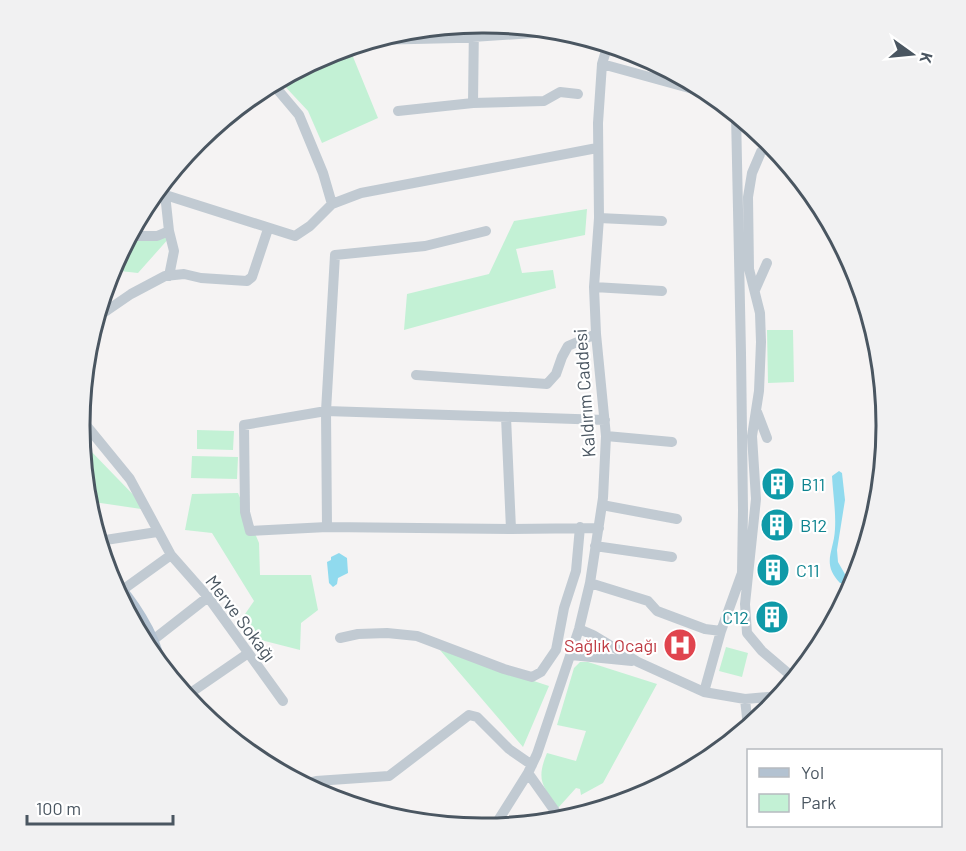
<svg xmlns="http://www.w3.org/2000/svg" width="966" height="851" viewBox="0 0 966 851" font-family="Barlow,sans-serif">
<style>
.green{fill:#c3f1d5}
.water{fill:#90daee}
.lines{fill:none;stroke-linecap:round;stroke-linejoin:round}
.minor{stroke:#c1cad2;stroke-width:10}
.major{stroke:#b3c2d1;stroke-width:14}
.labels{text-anchor:middle;dominant-baseline:central;stroke-width:4.5;stroke-linejoin:round;paint-order:stroke}
.street-label{font-size:18px;fill:#4a5661;stroke:#fff}
.culture-label{font-size:18px;fill:#0d838f;stroke:#fff;text-anchor:start}
.health-label{font-size:18px;fill:#be3a42;stroke:#fff;text-anchor:end}
.rim{fill:none;stroke:#4a5661;stroke-width:3}
</style>
<rect width="100%" height="100%" fill="#f5f3f3"/>
<path class="green" d="M349 47 378 118 322 143 308 111 279 80 329 53Z
M587 209 585 235 516 249 522 273 553 270 556 288 404 330 407 294 489 274 514 221Z
M130 235 170 237 138 273 111 270Z
M767 330H793L794 382 768 383Z
M197 430 234 431 233 450 197 449Z
M86 446 148 510 87 501 82 448Z
M192 456 238 457 237 479 191 478Z
M238 493 259 543 260 575H311L318 610 301 623 300 650 257 639 243 617 254 601 212 533 185 530 192 494Z
M726 647 748 653 742 677 719 671Z
M440 650 549 686 523 747Z
M580 662H588L657 684 603 783 581 795 580 789 576 788 558 808C542 785 536 780 547 753L576 761 586 731 557 725 574 668Z"/>
<path class="water" d="M839 471 842 473 845 500 837 550 838 562 846 576V583H840C821 563 834 552 835 529 836 512 833 494 832 476Z
M339 553 347 558 348 573 338 578 337 584 333 587 329 583 327 562 331 560V557Z"/>
<g class="lines">
<path class="minor" d="M371 40 457 38 563 31
M602 64 711 94
M272 83 299 115 323 173 332 204
M473 103 544 101 560 92 578 94
M398 111 473 103 474 23
M771 144 761 152 752 173 748 197 749 269 760 313 761 342 759 391 752 436 756 499 745 604 747 633 762 651 789 674 798 673
M161 185 165 194 169 231 174 251 169 276
M156 192 295 236 310 226 332 204 361 193 597 148
M599 218 662 221
M129 236H157L169 231
M594 287 662 291
M755 290 767 263
M96 318 131 294 165 276 184 274 201 278 247 281 252 277 268 229
M416 375 547 384 556 374 562 357 568 346 596 334
M757 412 767 438
M506 417 511 529
M81 419 130 479 171 555 208 597 283 701
M606 436 672 442
M602 505 677 519
M327 527 326 411 335 255 425 246 486 231
M599 528 511 529 327 527 250 531 245 512 244 425 326 411 605 420
M99 541 157 532
M595 546 672 557
M859 569 879 497
M590 583 648 601 657 611 705 629 721 631 742 573 743 510 741 353 736 114
M121 591 171 555
M579 629 593 635 638 662 704 692 745 699 780 696
M340 638 358 634 387 633 417 636 504 669 532 677 541 672 556 650 564 608 576 571 580 527
M153 640 208 597
M571 655 632 661
M704 692 721 631
M186 696 247 654
M745 699 748 727
M528 773 562 821
M303 784 316 781 389 776 469 715 477 717 509 749 532 765
M494 827 528 773 537 754 579 629 590 583 603 498 606 436 596 334 594 287 599 218 598 123 602 64 608 44"/>
<path class="major" d="M111 580C130 600 153 634 158 662"/>
</g>
<defs>
<g id="building-disc" transform="scale(1.725)"><circle r="9.5" fill="#0f9aa8" stroke="#fff"/><path d="M-4-6H4V6H1V3H-1V6H-4ZM-2.5-4.3h1.7v1.8h-1.7ZM.8-4.3h1.7v1.8H.8ZM-2.5-1h1.7V.8h-1.7ZM.8-1h1.7V.8H.8Z" fill="#fff"/></g>
<g id="hospital-disc" transform="scale(1.725)"><circle r="9.5" fill="#e0444e" stroke="#fff"/><path d="M-5-5h3v3.5h4V-5h3V5h-3V1.5h-4V5h-3Z" fill="#fff"/></g>
</defs>
<g fill-rule="evenodd">
<use href="#building-disc" x="778" y="484"/>
<use href="#building-disc" x="777" y="525"/>
<use href="#building-disc" x="773" y="570"/>
<use href="#building-disc" x="772" y="617"/>
<use href="#hospital-disc" x="680" y="645"/>
</g>
<g class="labels">
<g class="street-label">
<text transform="translate(584 393) rotate(-94)">Kaldırım Caddesi</text>
<text transform="translate(241 618) rotate(53)">Merve Sokağı</text>
</g>
<g class="culture-label">
<text x="801" y="484">B11</text>
<text x="800" y="525">B12</text>
<text x="796" y="570">C11</text>
<text x="749" y="617" text-anchor="end">C12</text>
</g>
<g class="health-label">
<text x="657" y="645">Sağlık Ocağı</text>
</g>
</g>
<path d="M0 0H966V851H0ZM482 33H484A392 392 0 0 1 876 425V426A392 392 0 0 1 484 818H482A392 392 0 0 1 90 426V425A392 392 0 0 1 482 33Z" fill="#f1f1f2" fill-rule="evenodd"/>
<path class="rim" d="M482 33H484A392 392 0 0 1 876 425V426A392 392 0 0 1 484 818H482A392 392 0 0 1 90 426V425A392 392 0 0 1 482 33Z"/>
<rect x="747" y="749" width="195" height="78" fill="#ffffff" stroke="#b7bbc0" stroke-width="1.5"/>
<rect x="759" y="768" width="30" height="9" fill="#b3c2d1" stroke="#b7bbc0" stroke-width="1.5"/>
<text x="801" y="779" font-size="18" fill="#4a5661">Yol</text>
<rect x="759" y="794" width="30" height="18" fill="#c3f1d5" stroke="#b7bbc0" stroke-width="1.5"/>
<text x="801" y="809" font-size="18" fill="#4a5661">Park</text>
<g transform="translate(912 54) rotate(105)" stroke="#ffffff" stroke-width="4.5" paint-order="stroke">
<path d="M0-4.5L10 22L0 15L-10 22Z" fill="#4a5661"/>
<text y="-9" font-size="16" font-weight="bold" text-anchor="middle" fill="#4a5661">K</text>
</g>
<path d="M27 815v9h146v-9" fill="none" stroke="#4a5661" stroke-width="3"/>
<text x="36" y="815" font-size="18" fill="#4a5661" stroke="#ffffff" stroke-width="4.5" paint-order="stroke">100 m</text>
</svg>
